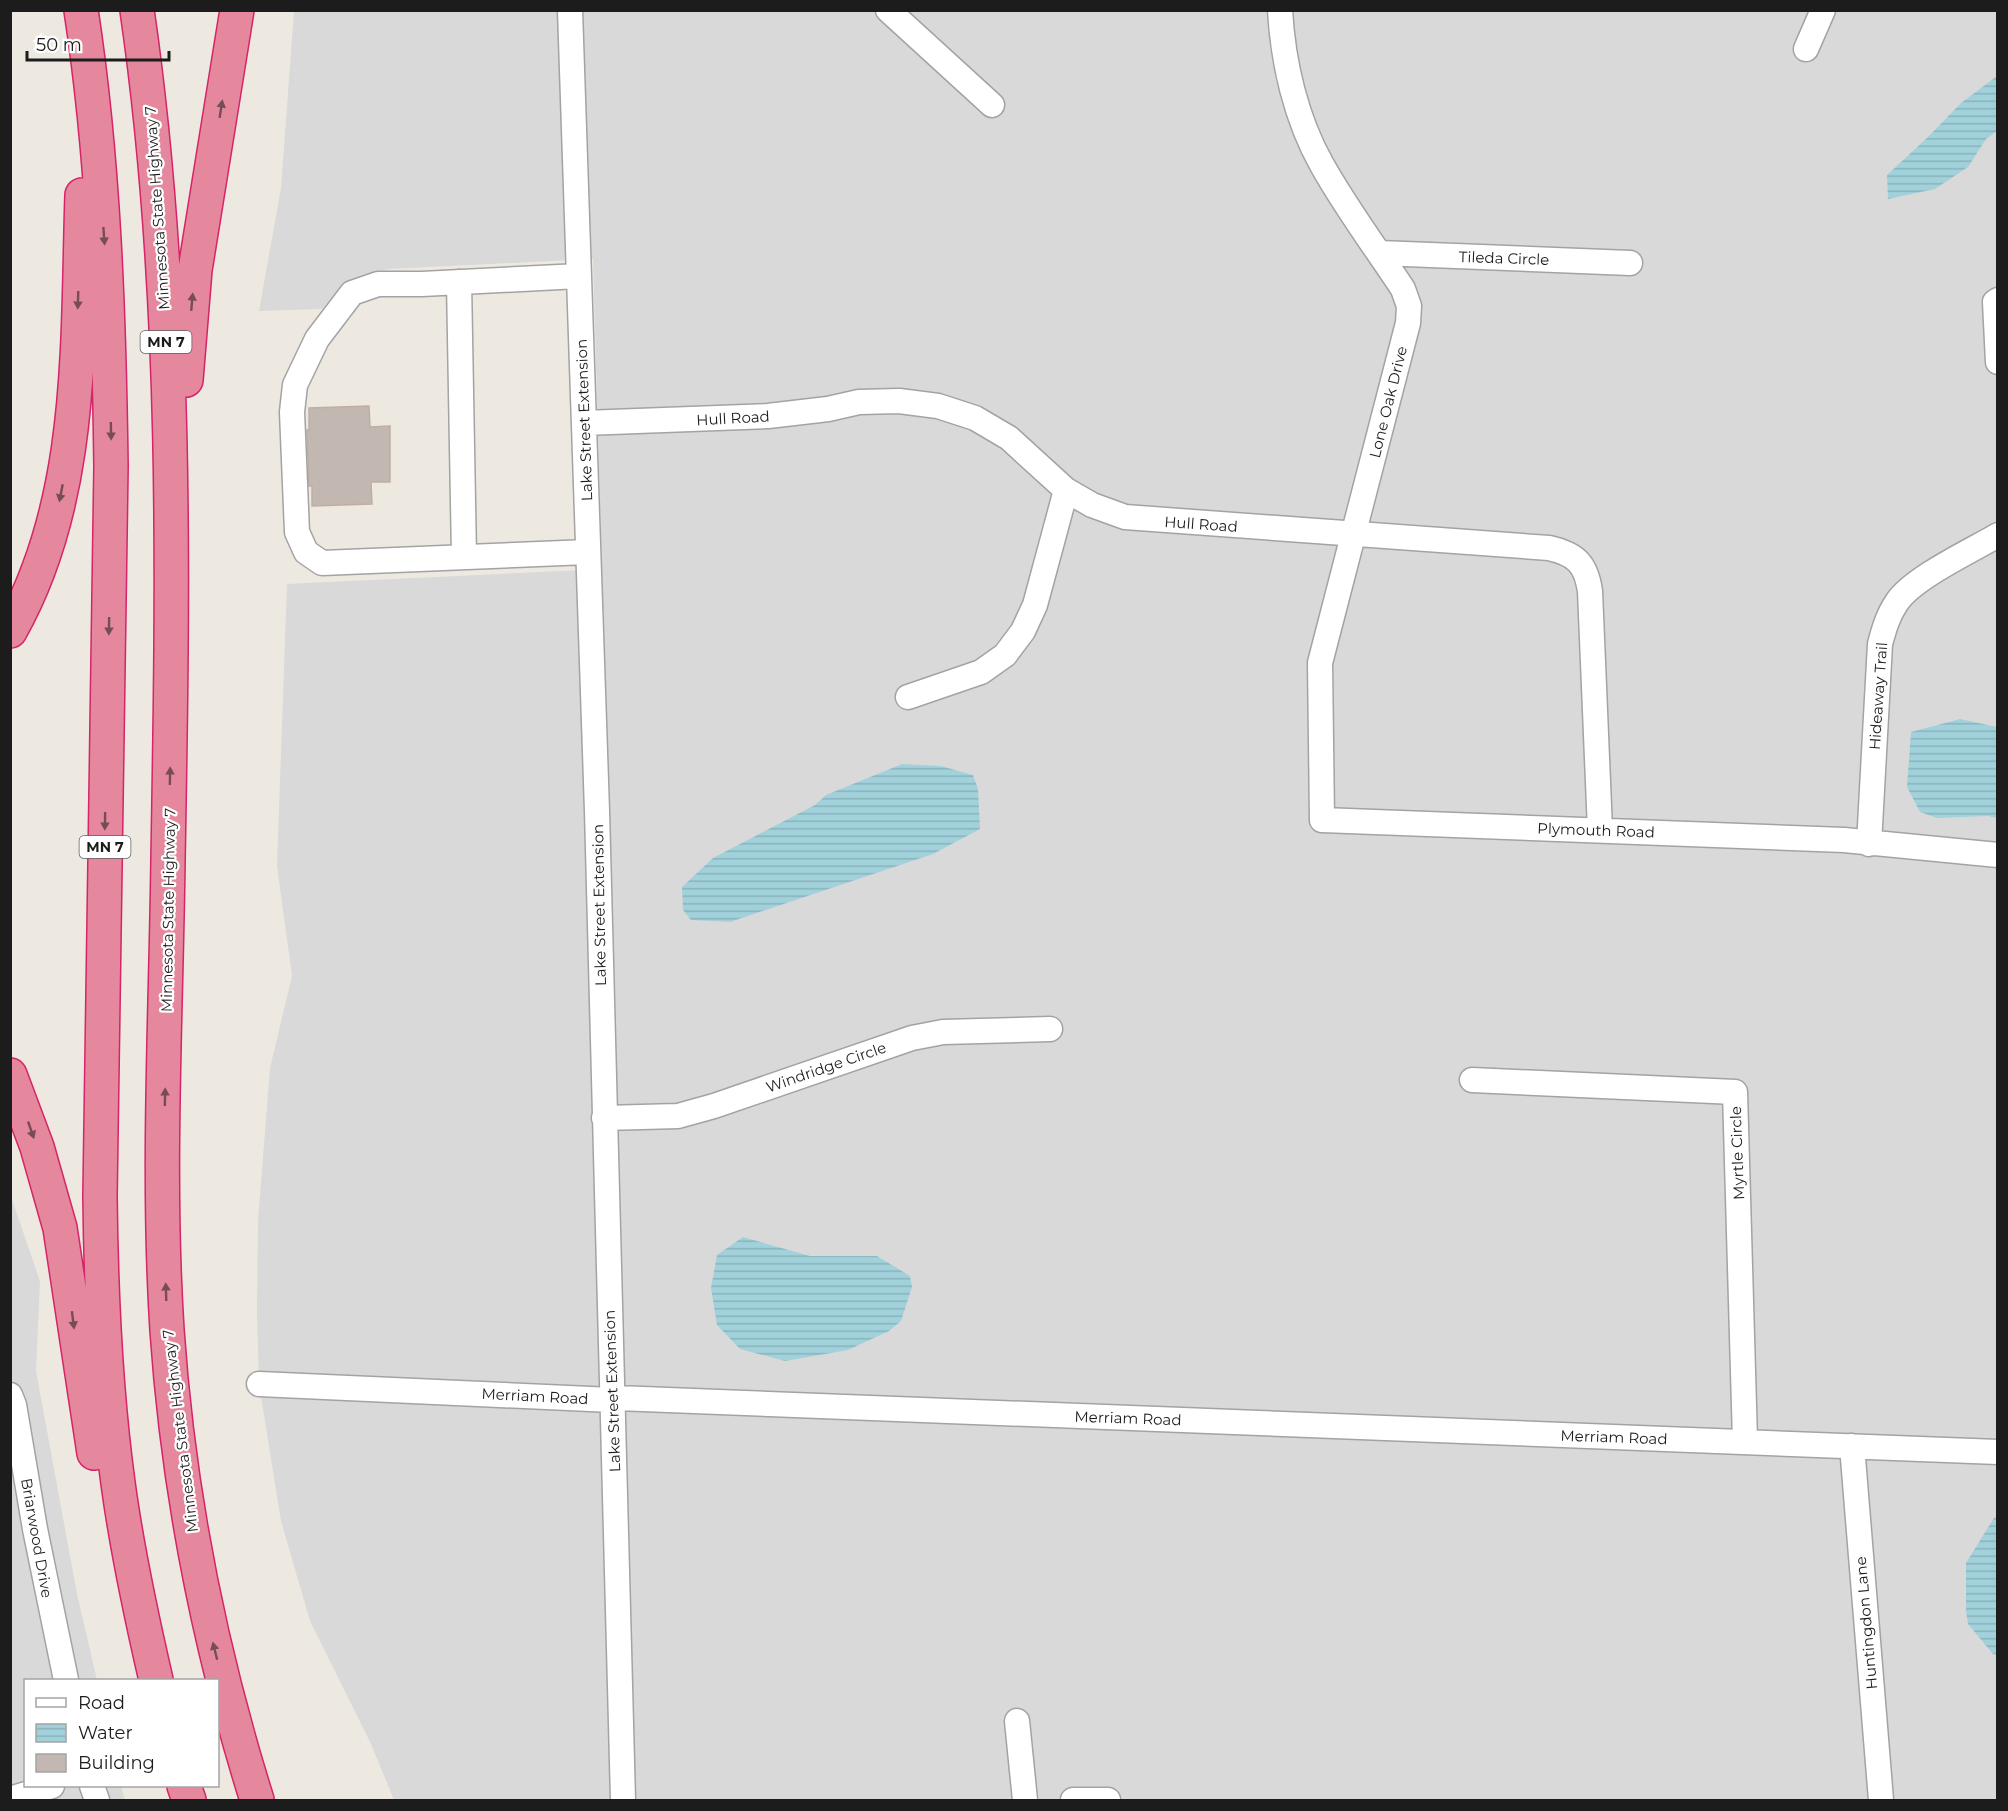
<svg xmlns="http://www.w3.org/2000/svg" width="2008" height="1811" viewBox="0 0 2008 1811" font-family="Montserrat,sans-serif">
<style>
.residential{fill:#dad9d9}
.water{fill:url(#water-rules)}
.building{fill:#c2b8b1;stroke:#bfaea4;stroke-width:1.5}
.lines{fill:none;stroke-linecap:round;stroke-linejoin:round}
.minor-casing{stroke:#a3a3a3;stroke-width:27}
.highway-casing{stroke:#d52469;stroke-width:36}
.minor{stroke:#fff;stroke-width:24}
.highway{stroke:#e5889e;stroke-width:33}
.oneway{fill:#764d56}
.labels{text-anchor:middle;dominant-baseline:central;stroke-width:4.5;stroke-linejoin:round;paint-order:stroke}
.shield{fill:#fff;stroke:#606060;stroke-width:1.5}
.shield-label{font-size:14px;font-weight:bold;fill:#1c1c1c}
.street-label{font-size:15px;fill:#1c1c1c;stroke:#fff}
</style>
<defs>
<pattern id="water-rules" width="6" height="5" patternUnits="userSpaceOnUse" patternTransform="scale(1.5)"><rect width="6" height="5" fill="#a1d1db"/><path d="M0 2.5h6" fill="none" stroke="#8ab3bb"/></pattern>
</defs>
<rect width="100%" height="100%" fill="#ede9e1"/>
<path class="residential" d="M294 11H1997V1800H394L371 1744 310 1621 281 1521 259 1384 257 1311 258 1221 270 1068 292 976 277 866 287 584 602 569 593 259 389 269 378 271 337 291 322 309 259 311 281 188Z
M10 1194 40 1281 36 1371 77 1594 97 1680H26V1786H121L125 1800H11Z"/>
<path class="water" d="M1997 76V131L1986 139 1968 167 1935 189 1888 199 1887 175 1927 138 1961 103Z
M1960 719 1997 727V818L1988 816 1937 818 1920 812 1907 787 1911 732Z
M902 764 941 766 973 775 978 789 980 829 933 854 730 922 691 920 683 910 682 887 713 858 815 805 826 795Z
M743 1237 810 1256H877L910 1276 912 1287 901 1321 889 1331 848 1350 785 1361 740 1349 717 1325 711 1288 717 1255Z
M1997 1517V1655L1993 1654 1968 1624 1966 1611V1563L1994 1518Z"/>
<path class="building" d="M369 406 370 427 390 426V482H371L372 504 312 506V486H309L307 430H309V408Z"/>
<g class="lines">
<g class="minor-casing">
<path id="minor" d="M570 10 597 811 623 1800
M888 10 992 105
M1280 10C1283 63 1296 119 1322 165 1346 208 1376 248 1403 289L1409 306 1408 323 1320 663 1322 820 1844 840 1998 855
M1806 49 1823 10
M1379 253 1630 263
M579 276 422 284H378L352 293 317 339 295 385 292 412 297 532 306 552 322 563 588 552
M459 282 464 557
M1998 300 1995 302 1998 362
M584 423 768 416 828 409 859 402 899 401 938 406 975 418 1009 438 1066 490 1092 505 1125 517 1549 548C1576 554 1586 564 1590 591L1600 830
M908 697 981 672 1005 655 1023 631 1035 605 1066 490
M1869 844 1880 644C1884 629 1888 615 1897 602 1913 578 1971 551 1998 535
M1472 1080 1735 1092 1745 1441
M604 1118 678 1116 714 1106 912 1038 943 1032 1050 1029
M259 1384 612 1400 617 1398 1998 1452
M10 1395 14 1405 35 1529 66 1680
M1852 1446 1881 1800
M1017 1721 1025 1800
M92 1786 97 1800
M10 1799 52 1786
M1073 1800H1108"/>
</g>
<g class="highway-casing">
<path id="highway" d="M81 10C104 161 109 314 111 466L100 1196C101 1292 105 1388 118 1483 127 1550 141 1615 156 1680
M137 10C178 292 173 577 168 860 166 1016 157 1174 167 1330 178 1490 209 1647 257 1800
M186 380 195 270 237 10
M10 631C85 499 77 341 82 195
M10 1075 37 1147 60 1228 94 1453
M184 1786 189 1800"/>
</g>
<use href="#minor" class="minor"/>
<use href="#highway" class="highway"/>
</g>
<defs><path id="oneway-solid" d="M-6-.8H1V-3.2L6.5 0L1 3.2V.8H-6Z" transform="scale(1.5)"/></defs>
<g class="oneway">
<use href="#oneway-solid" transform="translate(221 109) rotate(-81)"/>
<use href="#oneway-solid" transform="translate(104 236) rotate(86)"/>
<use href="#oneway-solid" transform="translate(78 300) rotate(92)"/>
<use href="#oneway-solid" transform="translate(192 302) rotate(-85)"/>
<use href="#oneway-solid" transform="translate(111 431) rotate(89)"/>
<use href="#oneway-solid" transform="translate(61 493) rotate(101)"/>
<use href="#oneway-solid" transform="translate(109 626) rotate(91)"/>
<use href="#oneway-solid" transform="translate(170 776) rotate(-89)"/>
<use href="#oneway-solid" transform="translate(105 821) rotate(91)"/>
<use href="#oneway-solid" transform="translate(165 1097) rotate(-89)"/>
<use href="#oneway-solid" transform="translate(31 1130) rotate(71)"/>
<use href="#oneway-solid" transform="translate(166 1292) rotate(-92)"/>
<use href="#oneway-solid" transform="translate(73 1320) rotate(83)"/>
<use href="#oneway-solid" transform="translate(215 1651) rotate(-104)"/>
</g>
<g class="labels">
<g class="shield">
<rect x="140.5" y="331" width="51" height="22" rx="4.5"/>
<rect x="79.5" y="836" width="51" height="22" rx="4.5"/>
</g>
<g class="shield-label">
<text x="166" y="342">MN 7</text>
<text x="105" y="847">MN 7</text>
</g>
<g class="street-label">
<text transform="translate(157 208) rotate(-94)">Minnesota State Highway 7</text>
<text transform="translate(1504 258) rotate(2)">Tileda Circle</text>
<text transform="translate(1388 402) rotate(-76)">Lone Oak Drive</text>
<text transform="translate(733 418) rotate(-3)">Hull Road</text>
<text transform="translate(584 420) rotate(-92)">Lake Street Extension</text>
<text transform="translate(1201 524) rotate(4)">Hull Road</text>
<text transform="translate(1878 696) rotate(-86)">Hideaway Trail</text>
<text transform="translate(1596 830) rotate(2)">Plymouth Road</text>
<text transform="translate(599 905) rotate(-91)">Lake Street Extension</text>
<text transform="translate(168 910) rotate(-89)">Minnesota State Highway 7</text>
<text transform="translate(826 1067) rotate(-19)">Windridge Circle</text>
<text transform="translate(1737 1153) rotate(-92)">Myrtle Circle</text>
<text transform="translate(612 1391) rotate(-92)">Lake Street Extension</text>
<text transform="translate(535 1396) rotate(3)">Merriam Road</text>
<text transform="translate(1128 1418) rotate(2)">Merriam Road</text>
<text transform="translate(180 1431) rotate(-97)">Minnesota State Highway 7</text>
<text transform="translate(1614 1437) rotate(2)">Merriam Road</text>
<text transform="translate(37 1538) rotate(80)">Briarwood Drive</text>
<text transform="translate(1866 1623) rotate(-95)">Huntingdon Lane</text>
</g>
</g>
<rect width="2008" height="1811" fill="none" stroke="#1c1c1c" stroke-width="24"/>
<rect x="24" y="1679" width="195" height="108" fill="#ffffff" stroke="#a4a4a4" stroke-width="1.5"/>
<rect x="36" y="1698" width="30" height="9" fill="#ffffff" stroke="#a4a4a4" stroke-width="1.5"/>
<text x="78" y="1709" font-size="18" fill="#1c1c1c">Road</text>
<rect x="36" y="1724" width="30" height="18" fill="url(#water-rules)" stroke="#a4a4a4" stroke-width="1.5"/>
<text x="78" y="1739" font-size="18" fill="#1c1c1c">Water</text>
<rect x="36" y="1754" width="30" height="18" fill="#c2b8b1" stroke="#a4a4a4" stroke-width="1.5"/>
<text x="78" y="1769" font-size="18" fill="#1c1c1c">Building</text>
<path d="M27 51v9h142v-9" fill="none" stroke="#1c1c1c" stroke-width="3"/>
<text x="36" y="51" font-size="18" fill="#1c1c1c" stroke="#ffffff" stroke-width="4.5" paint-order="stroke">50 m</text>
</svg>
